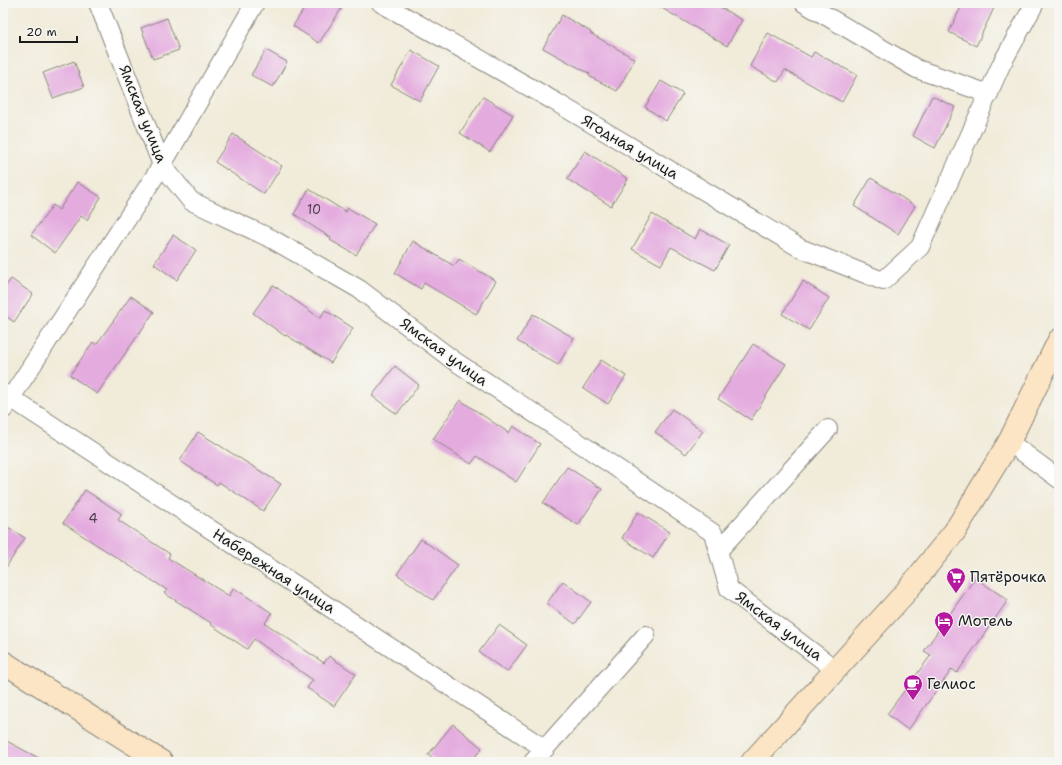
<svg xmlns="http://www.w3.org/2000/svg" width="1062" height="765" viewBox="0 0 1062 765" font-family="'Shantell Sans',sans-serif">
<style>
.building{fill:#e4abdf}
.lines{fill:none;stroke-linecap:round;stroke-linejoin:round}
.street-casing{stroke:#86847a;stroke-width:20}
.secondary-casing{stroke:#86847a;stroke-width:24}
.street{stroke:#fff;stroke-width:18}
.secondary{stroke:#fce5c4;stroke-width:22}
.labels{text-anchor:middle;dominant-baseline:central;stroke-width:3;stroke-linejoin:round;paint-order:stroke}
.number-label{font-size:13px;fill:#4e404d}
.street-label{font-size:15px;fill:#1c1c1c;stroke:#f6f6f2}
.poi-label{font-size:15px;fill:#1c1c1c;stroke:#f6f6f2;text-anchor:start}
</style>
<rect width="100%" height="100%" fill="#f6f6f2"/>
<filter id="ink" filterUnits="userSpaceOnUse"><feTurbulence type="fractalNoise" baseFrequency=".025" numOctaves="2"/><feDisplacementMap in="SourceGraphic" scale="8" xChannelSelector="R" yChannelSelector="G"/><feConvolveMatrix kernelMatrix="1 2 1 2 8 2 1 2 1" color-interpolation-filters="sRGB"/></filter>
<filter id="wash" filterUnits="userSpaceOnUse"><feTurbulence type="fractalNoise" baseFrequency=".012" numOctaves="4" result="noise"/><feDisplacementMap in="SourceGraphic" scale="16" xChannelSelector="R" yChannelSelector="G"/><feGaussianBlur stdDeviation="0.9" result="paint"/><feColorMatrix in="noise" values="0 0 0 0 0 0 0 0 0 0 0 0 0 0 0 0 0 1.4 0 .05"/><feComposite in="paint" operator="in"/></filter>
<g filter="url(#wash)">
<rect width="100%" height="100%" fill="#f1ebd9"/>
<g id="blocks">
<path class="building" d="M308 3H345L319 43 293 26Z
M653 3H713L742 20 727 46Z
M963 3H984L994 8 976 46 949 32Z
M562 15 591 32 590 33 635 59 617 91 589 76 590 74 543 48Z
M167 18 179 50 153 59 141 28Z
M768 33 811 57 814 52 857 75 842 102 785 70 778 82 750 66Z
M266 50 287 62 273 87 251 75Z
M411 50 439 66 420 101 391 85Z
M74 61 84 87 53 98 43 73Z
M661 81 683 94 666 121 645 107Z
M932 96 955 107 935 148 913 136Z
M483 97 513 115 490 152 460 133Z
M233 134 282 166 264 194 215 162Z
M585 151 628 179 611 206 567 179Z
M871 178 915 206 898 234 854 206Z
M77 182 101 197 87 220 81 216 55 253 31 235 53 205 59 210Z
M309 189 346 212 348 208 375 224 356 255 330 240 331 238 294 214Z
M652 214 695 239 700 229 729 245 715 270 671 247 661 265 632 249Z
M173 235 196 250 177 280 154 264Z
M413 241 454 266 459 259 496 281 476 314 424 283 421 289 395 273Z
M11 279 33 294 14 322 3 314V290Z
M803 281 829 298 809 330 782 314Z
M273 285 320 318 325 310 353 328 331 363 286 335 285 336 253 313Z
M131 296 154 312 97 394 70 375 93 342 96 345Z
M533 314 574 338 558 365 517 341Z
M753 344 786 364 751 420 718 399Z
M601 360 626 376 608 404 583 388Z
M395 366 419 385 397 414 372 396Z
M460 400 509 433 513 426 540 444 516 482 477 456 471 464 433 439Z
M672 409 703 431 686 454 655 432Z
M198 432 281 484 263 511 219 482 217 485 180 461Z
M567 467 602 489 578 525 543 503Z
M85 490 122 514 118 520 170 554 168 558 229 596 234 588 272 613 265 623 324 663 329 656 356 674 334 706 307 688 313 680 254 639 247 649 210 624 211 623 164 593 167 590 63 523Z
M638 512 670 532 653 558 622 538Z
M3 524 25 538 3 572Z
M421 539 458 565 433 600 397 574Z
M975 578 1008 600 957 673 952 669 908 730 887 714 931 655 924 651Z
M563 581 591 602 575 624 547 603Z
M499 625 527 645 507 672 479 652Z
M453 724 482 748 471 762H437L428 755Z
M3 739 46 762H3Z"/>
</g>
</g>
<g filter="url(#ink)">
<use href="#blocks" fill-opacity="0" stroke="#86847a" stroke-width="1"/>
<g class="lines">
<g class="street-casing">
<path id="street" d="M98 3 162 165 191 201 272 239 359 289 453 360 590 450 713 533 729 589 836 670
M381 3 554 101 800 248 883 281 920 247 1001 65 1035 3
M804 3 917 69 989 94
M3 393 545 749
M3 410 162 165 255 3
M1009 442 1059 479
M718 551 828 429
M533 762 646 635"/>
</g>
<g class="secondary-casing">
<path id="secondary" d="M3 662 162 762
M752 762 905 593 955 531 1009 442 1059 340"/>
</g>
<use href="#street" class="street"/>
<use href="#secondary" class="secondary"/>
</g>
</g>
<defs>
<g id="supermarket-pin" transform="scale(1)"><path d="M0 17L-7.5 6A9.5 9.5 0 1 1 7.5 6Z" fill="#b5179e" stroke="#f6f6f2"/><path d="M-6-5.5h2.5l.6 2H6L4.5 2H-2.5L-4.4-4H-6ZM-1.5 3.2a1.3 1.3 0 1 0 .1 0ZM3 3.2a1.3 1.3 0 1 0 .1 0Z" fill="#fff"/></g>
<g id="hotel-pin" transform="scale(1)"><path d="M0 17L-7.5 6A9.5 9.5 0 1 1 7.5 6Z" fill="#b5179e" stroke="#f6f6f2"/><path d="M-6-4.5h1.5V1H6V5H4.5V3h-9V5H-6ZM-4 0a1.8 1.8 0 1 1 3.6 0ZM.5 0V-2.5h3Q6-2.5 6 0Z" fill="#fff"/></g>
<g id="cafe-pin" transform="scale(1)"><path d="M0 17L-7.5 6A9.5 9.5 0 1 1 7.5 6Z" fill="#b5179e" stroke="#f6f6f2"/><path d="M-5.5-4.5H6V0H3Q3 3.5 0 3.5H-2.5Q-5.5 3.5-5.5 0ZM3-3.2v2h1.7v-2ZM-6 4.5H4V6H-6Z" fill="#fff"/></g>
</defs>
<g fill-rule="evenodd">
<use href="#supermarket-pin" x="956" y="577"/>
<use href="#hotel-pin" x="944" y="621"/>
<use href="#cafe-pin" x="913" y="684"/>
</g>
<g class="labels">
<g class="number-label">
<text x="314" y="209">10</text>
<text x="93" y="518">4</text>
</g>
<g class="street-label">
<text transform="translate(143 114) rotate(68)">Ямская улица</text>
<text transform="translate(630 147) rotate(31)">Ягодная улица</text>
<text transform="translate(444 352) rotate(36)">Ямская улица</text>
<text transform="translate(274 571) rotate(33)">Набережная улица</text>
<text transform="translate(779 626) rotate(37)">Ямская улица</text>
</g>
<g class="poi-label">
<text x="970" y="577">Пятёрочка</text>
<text x="958" y="621">Мотель</text>
<text x="927" y="684">Гелиос</text>
</g>
</g>
<rect width="1062" height="765" fill="none" stroke="#f6f6f2" stroke-width="16"/>
<path d="M20 36v6h57v-6" fill="none" stroke="#1c1c1c" stroke-width="2"/>
<text x="26" y="36" font-size="12" fill="#1c1c1c" stroke="#f6f6f2" stroke-width="3" paint-order="stroke">20 m</text>
</svg>
